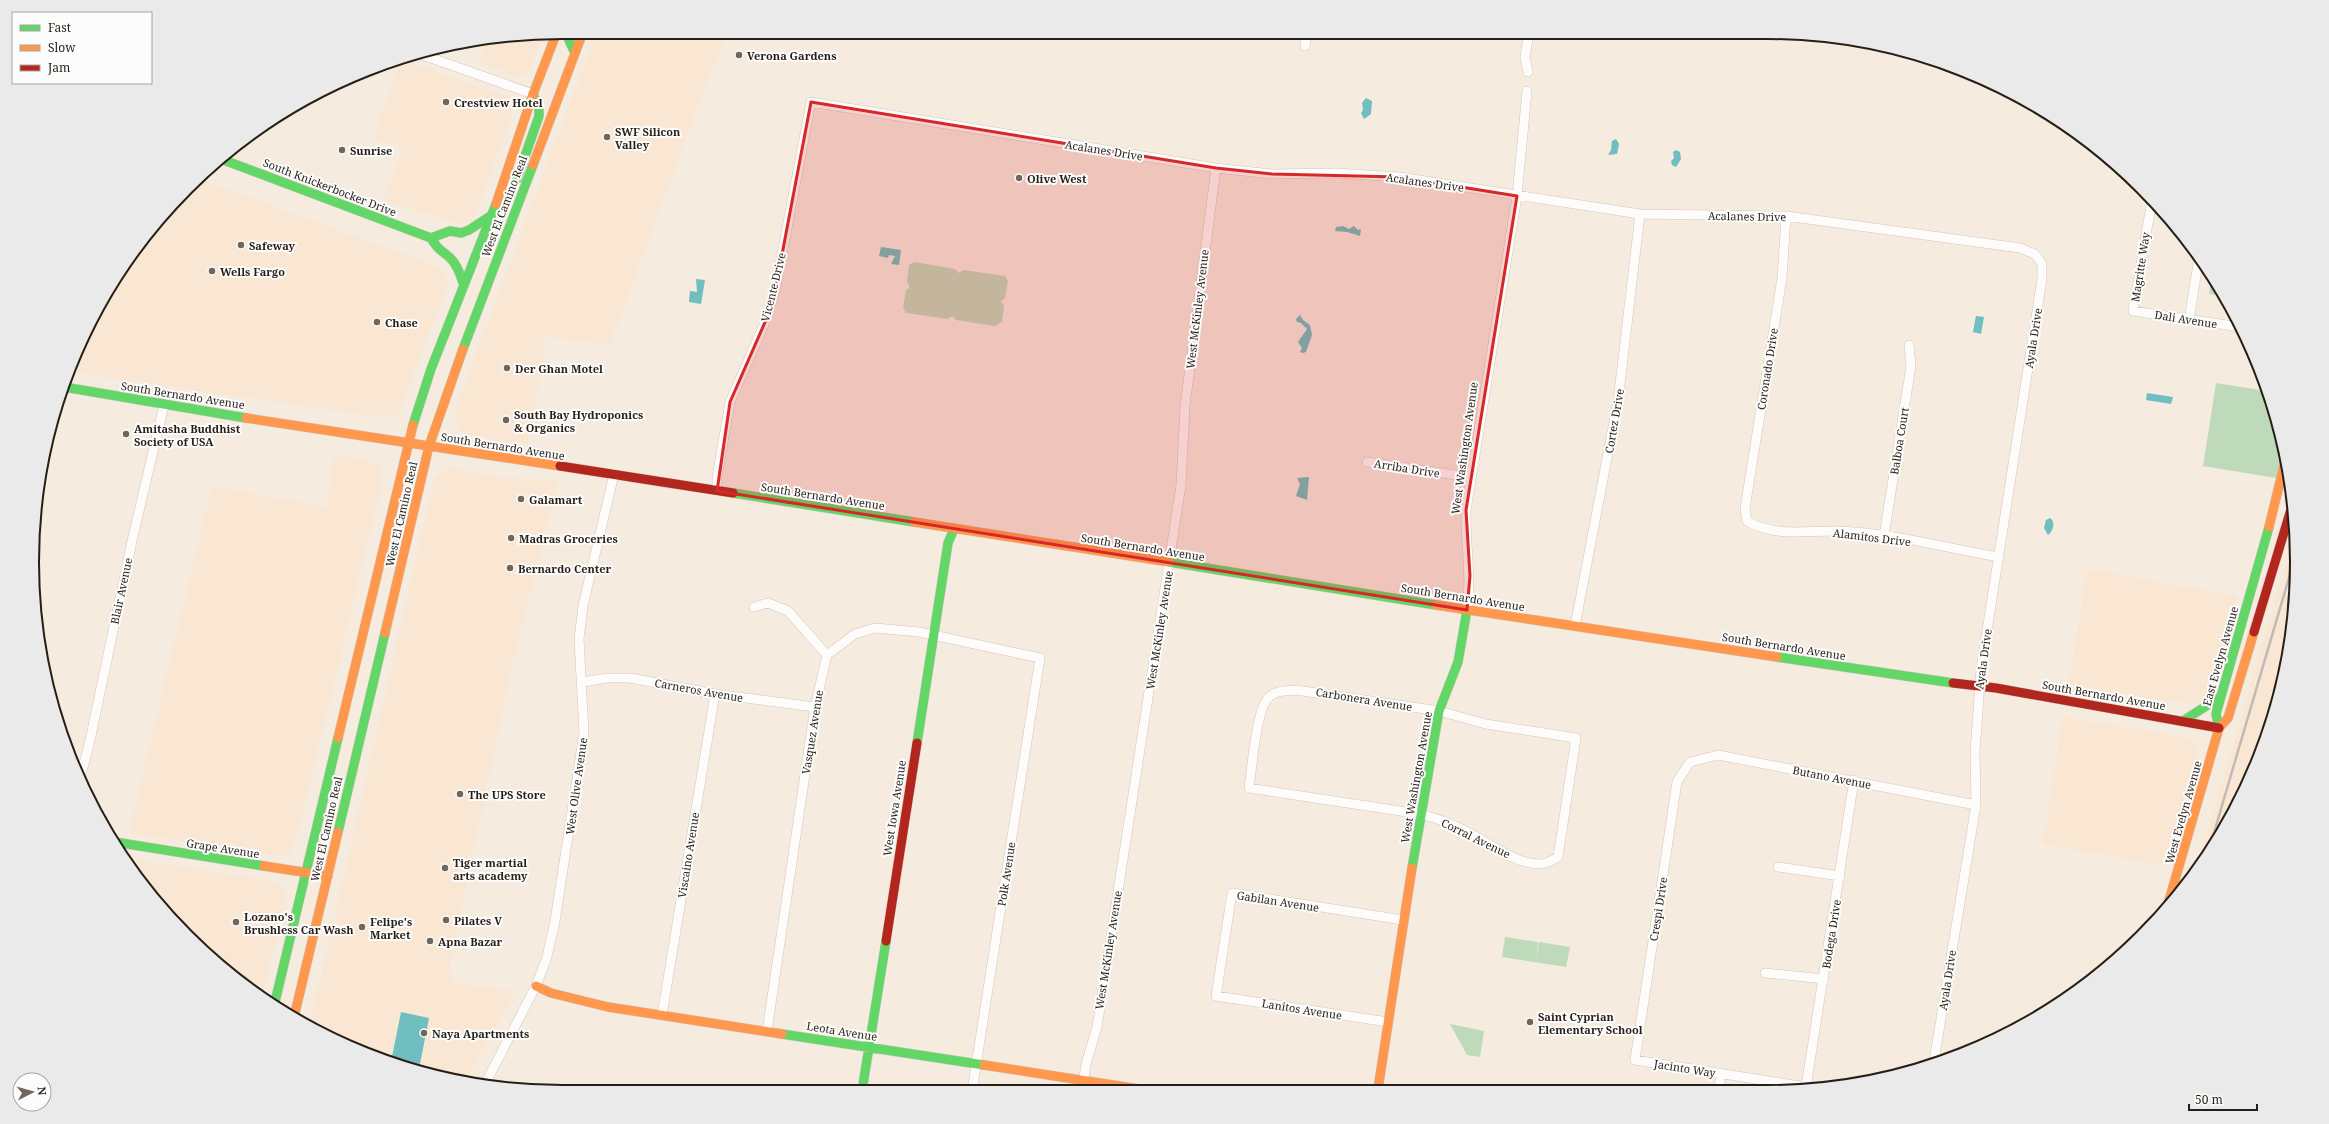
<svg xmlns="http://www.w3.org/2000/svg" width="2329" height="1124" viewBox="0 0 2329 1124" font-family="'Noto Serif',serif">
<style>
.built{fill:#f9e7d3}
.green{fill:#bedaba}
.water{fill:#6fbec0}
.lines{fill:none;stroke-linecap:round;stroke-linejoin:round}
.street-casing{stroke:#d0c7bd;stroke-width:10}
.fast-casing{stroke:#d0c7bd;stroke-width:10}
.slow-casing{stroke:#d0c7bd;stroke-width:10}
.jam-casing{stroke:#d0c7bd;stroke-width:10}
.street{stroke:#fefcfa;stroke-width:9}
.fast{stroke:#63d668;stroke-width:9}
.slow{stroke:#ff974d;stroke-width:9}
.jam{stroke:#b3261e;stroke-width:9}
.rail{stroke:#bebbb9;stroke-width:2.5}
.marked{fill:#d62828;fill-opacity:0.2;stroke:#d62828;stroke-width:3;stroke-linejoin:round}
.poi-dot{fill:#6f665c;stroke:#fcfcfc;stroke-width:1.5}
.labels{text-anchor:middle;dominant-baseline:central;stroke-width:4;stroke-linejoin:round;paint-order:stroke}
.poi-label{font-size:11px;font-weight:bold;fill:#271f15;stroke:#fcfcfc;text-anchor:start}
.street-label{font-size:11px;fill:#271f15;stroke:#fcfcfc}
.rim{fill:none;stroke:#271f15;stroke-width:2}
</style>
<rect width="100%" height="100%" fill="#f6ebdf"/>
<path class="built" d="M597 32H728L704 90 610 344 546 337 528 445 467 435 459 428 456 421V407Z
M544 34 529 71 518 77 478 62 486 39Z
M401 59 517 100 476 215 471 221 461 224 383 201 403 148 373 138Z
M200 179 441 268 446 275 448 286 398 414 389 418 68 372 72 359 103 297 164 212Z
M334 455 369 461 380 467 383 478 296 841 289 855H277L129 833 212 486 326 507Z
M451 468 494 477 558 480 513 661 450 963 452 983 515 991 465 1082 359 1052 310 1025 434 479 441 472Z
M2294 536 2297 562 2287 665 2282 682 2257 765 2197 869Z
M2087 569 2238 596 2209 692 2202 702 2194 704 2176 702 2069 685Z
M2063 717 2187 737 2194 742 2198 750 2195 764 2162 865 2043 844Z
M125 858 273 881 282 887 286 900 262 998 187 937 141 884Z"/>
<path class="green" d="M914 262 955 269 959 273 963 270 1005 276 1008 281 1005 298 1001 301 1004 306 1002 322 995 326 956 320 952 316 948 319 906 313 903 308 906 290 910 287 907 282 909 265Z
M2212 276 2223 296 2209 294Z
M2216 383 2266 391 2284 451 2276 478 2203 466Z
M1505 937 1538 942 1536 958 1539 942 1570 947 1566 967 1502 957Z
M1450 1024 1484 1031 1480 1057 1467 1055Z"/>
<path class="water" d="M1366 98 1372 101 1371 114 1364 119 1361 113 1363 110 1362 103Z
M1616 139 1619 144 1617 154 1608 155 1611 150 1612 141Z
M1676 150 1680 152 1681 159 1676 167 1672 165 1671 161 1674 158 1673 152Z
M1343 226 1349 229 1354 226 1358 230 1361 229 1360 236 1347 232 1335 231 1336 227Z
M881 247 901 250 899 265 891 264 895 256 889 255 888 258 879 256Z
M696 279 705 280 701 304 689 302 690 291 697 292Z
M1300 315 1303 320 1310 325 1312 335 1306 352 1303 353 1300 352 1302 348 1298 342 1307 329 1301 323 1297 322 1296 319Z
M1976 316 1984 317 1981 334 1973 332Z
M2147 393 2173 397 2171 404 2146 400Z
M1309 477 1307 500 1296 496 1300 484 1297 478Z
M2050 518C2056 522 2053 531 2048 535L2044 528 2046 520Z
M401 1012 429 1018 420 1064 392 1057Z"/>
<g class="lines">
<g class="street-casing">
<path id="street" d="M1305 46 1307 32
M417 53 533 94
M1528 72 1525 57 1529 32
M2152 200 2133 311 2240 327
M1786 216 1782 278 1745 508 1747 521C1776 538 1807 530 1839 531 1892 533 1946 548 1999 557
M2189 320 2199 257
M1367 462 1470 477
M717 491V477L730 402 766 320 776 286 811 102 1216 168 1272 174 1335 173 1399 177 1640 214 1786 216 2020 248 2035 254 2042 264V279L1981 669 1975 752 1976 805 1934 1061
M1884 536 1911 366 1909 345
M754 607 768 603 788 611 827 655
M1467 610C1472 576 1465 543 1466 510L1517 196 1527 91
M1575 626 1618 401 1640 214
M583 682 607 678H630L715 694 815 707
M1296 690 1439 711 1486 724 1576 738 1558 857C1551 861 1546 864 1538 864 1512 863 1486 840 1464 830 1450 823 1436 818 1420 814L1249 788C1252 768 1256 710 1269 697 1276 690 1287 691 1296 690Z
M80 778 89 745 132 541 164 405
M1854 780 1806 1087 1635 1060 1677 782 1690 762 1718 755 1976 805
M1778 867 1840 876
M1765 973 1824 979
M662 1015 715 694
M1388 1022 1216 996 1232 893 1403 920
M767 1031 815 707 827 655 855 634 875 628 919 632 1040 658 972 1091
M485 1084 536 986 547 957 555 921 584 733 579 639 583 606 614 474
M1719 1088 1721 1074
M1082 1090 1086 1064 1097 1027 1181 485 1185 406 1216 168"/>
</g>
<g class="fast-casing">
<path id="fast" d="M570 32 568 38 575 53
M221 159 431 238
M517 179 539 116V109L533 94
M464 285C460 275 457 263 448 256 439 249 438 249 431 238L450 231 461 233 469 230 492 215
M463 349 533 165
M64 387 246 418
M413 425 431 369 496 204
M733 493 914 522
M1169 562 1436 605
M1777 657 1953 683
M2183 721 2220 697
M2219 728 2216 714 2269 527
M917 743 948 543 954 529
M338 832 385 633
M115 842 264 866
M1412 868 1439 711 1458 662 1467 610
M274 1006 338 738
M782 1034 984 1065
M862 1091 886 941"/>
</g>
<g class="slow-casing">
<path id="slow" d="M533 165 583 32
M496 204 533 94 557 32
M246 418 560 466
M914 522 1169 562
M2269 527 2286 457
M1436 605 1777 657
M385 633 429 446 463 349
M338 738 413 425
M264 866 328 876
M2168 904 2219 728 2228 718 2254 632
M536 986 551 993 608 1007 782 1034
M294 1017 338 832
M984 1065 1145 1090
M1378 1089 1412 868"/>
</g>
<g class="jam-casing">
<path id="jam" d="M560 466 733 493
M2254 632 2292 506
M1953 683 1996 688 2219 728
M886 941 917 743"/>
</g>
<use href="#street" class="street"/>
<use href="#fast" class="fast"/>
<use href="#slow" class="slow"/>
<use href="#jam" class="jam"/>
<path class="rail" d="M2211 843 2296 554"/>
</g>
<path class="marked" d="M811 102 1216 168 1272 174 1399 177 1517 196 1466 510 1470 576 1467 610 717 491 730 402 766 320 776 286Z"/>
<g class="poi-dot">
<circle cx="739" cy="55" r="4"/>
<circle cx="446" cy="102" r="4"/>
<circle cx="607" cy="137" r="4"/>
<circle cx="342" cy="150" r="4"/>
<circle cx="1019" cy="178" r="4"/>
<circle cx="241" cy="245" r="4"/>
<circle cx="212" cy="271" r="4"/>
<circle cx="377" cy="322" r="4"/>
<circle cx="507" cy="368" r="4"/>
<circle cx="506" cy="420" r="4"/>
<circle cx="126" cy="434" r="4"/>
<circle cx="521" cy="499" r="4"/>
<circle cx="511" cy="538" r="4"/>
<circle cx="510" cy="568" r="4"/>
<circle cx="460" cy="794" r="4"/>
<circle cx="445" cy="868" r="4"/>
<circle cx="446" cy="920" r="4"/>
<circle cx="236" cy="922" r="4"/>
<circle cx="362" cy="927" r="4"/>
<circle cx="430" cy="941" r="4"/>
<circle cx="1530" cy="1022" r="4"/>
<circle cx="424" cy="1033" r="4"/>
</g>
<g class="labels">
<g class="poi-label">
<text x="747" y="55">Verona Gardens</text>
<text x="454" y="102">Crestview Hotel</text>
<text x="615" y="131">SWF Silicon<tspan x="615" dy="13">Valley</tspan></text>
<text x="350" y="150">Sunrise</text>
<text x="1027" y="178">Olive West</text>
<text x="249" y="245">Safeway</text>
<text x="220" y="271">Wells Fargo</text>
<text x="385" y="322">Chase</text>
<text x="515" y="368">Der Ghan Motel</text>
<text x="514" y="414">South Bay Hydroponics<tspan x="514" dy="13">&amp; Organics</tspan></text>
<text x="134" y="428">Amitasha Buddhist<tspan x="134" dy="13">Society of USA</tspan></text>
<text x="529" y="499">Galamart</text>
<text x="519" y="538">Madras Groceries</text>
<text x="518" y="568">Bernardo Center</text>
<text x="468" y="794">The UPS Store</text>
<text x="453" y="862">Tiger martial<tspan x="453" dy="13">arts academy</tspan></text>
<text x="244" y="916">Lozano's<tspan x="244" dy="13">Brushless Car Wash</tspan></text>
<text x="454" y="920">Pilates V</text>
<text x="370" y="921">Felipe's<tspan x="370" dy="13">Market</tspan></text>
<text x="438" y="941">Apna Bazar</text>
<text x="1538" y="1016">Saint Cyprian<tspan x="1538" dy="13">Elementary School</tspan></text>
<text x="432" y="1033">Naya Apartments</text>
</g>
<g class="street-label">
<text transform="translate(1104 150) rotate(9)">Acalanes Drive</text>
<text transform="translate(1425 182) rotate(8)">Acalanes Drive</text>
<text transform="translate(330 187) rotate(21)">South Knickerbocker Drive</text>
<text transform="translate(504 206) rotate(-69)">West El Camino Real</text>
<text transform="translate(1747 216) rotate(1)">Acalanes Drive</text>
<text transform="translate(2140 267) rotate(-81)">Magritte Way</text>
<text transform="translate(773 287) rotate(-76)">Vicente Drive</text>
<text transform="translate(1197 309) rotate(-83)">West McKinley Avenue</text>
<text transform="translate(2186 319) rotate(9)">Dali Avenue</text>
<text transform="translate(2033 338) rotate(-81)">Ayala Drive</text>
<text transform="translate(1767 369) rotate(-81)">Coronado Drive</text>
<text transform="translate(183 395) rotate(9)">South Bernardo Avenue</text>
<text transform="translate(1614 421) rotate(-80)">Cortez Drive</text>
<text transform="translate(1899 441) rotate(-81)">Balboa Court</text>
<text transform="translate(503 446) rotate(9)">South Bernardo Avenue</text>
<text transform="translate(1464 448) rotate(-82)">West Washington Avenue</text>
<text transform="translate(1407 468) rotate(9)">Arriba Drive</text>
<text transform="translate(823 496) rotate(9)">South Bernardo Avenue</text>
<text transform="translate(401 514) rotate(-77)">West El Camino Real</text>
<text transform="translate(1872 537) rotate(7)">Alamitos Drive</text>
<text transform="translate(1143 547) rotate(9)">South Bernardo Avenue</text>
<text transform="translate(121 591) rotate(-78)">Blair Avenue</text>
<text transform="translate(1463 597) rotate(9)">South Bernardo Avenue</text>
<text transform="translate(1159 630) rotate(-81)">West McKinley Avenue</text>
<text transform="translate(1784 646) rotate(9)">South Bernardo Avenue</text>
<text transform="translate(2220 656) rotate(-74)">East Evelyn Avenue</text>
<text transform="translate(1983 659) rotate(-82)">Ayala Drive</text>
<text transform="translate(699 690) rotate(10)">Carneros Avenue</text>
<text transform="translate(2104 695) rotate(10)">South Bernardo Avenue</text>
<text transform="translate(1364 699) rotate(9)">Carbonera Avenue</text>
<text transform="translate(812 732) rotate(-81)">Vasquez Avenue</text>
<text transform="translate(1416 777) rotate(-80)">West Washington Avenue</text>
<text transform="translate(1832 777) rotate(11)">Butano Avenue</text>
<text transform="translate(576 786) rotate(-82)">West Olive Avenue</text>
<text transform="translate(894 808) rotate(-81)">West Iowa Avenue</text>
<text transform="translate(2183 812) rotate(-74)">West Evelyn Avenue</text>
<text transform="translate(326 829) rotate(-77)">West El Camino Real</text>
<text transform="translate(1476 838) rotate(26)">Corral Avenue</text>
<text transform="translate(223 848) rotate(9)">Grape Avenue</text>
<text transform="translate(688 855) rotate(-81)">Viscaino Avenue</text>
<text transform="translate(1006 874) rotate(-81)">Polk Avenue</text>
<text transform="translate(1278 901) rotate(9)">Gabilan Avenue</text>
<text transform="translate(1658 909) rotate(-81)">Crespi Drive</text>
<text transform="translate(1831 934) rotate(-81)">Bodega Drive</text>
<text transform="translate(1108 950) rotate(-81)">West McKinley Avenue</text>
<text transform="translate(1947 980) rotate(-81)">Ayala Drive</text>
<text transform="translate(1302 1009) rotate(9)">Lanitos Avenue</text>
<text transform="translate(842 1031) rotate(9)">Leota Avenue</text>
<text transform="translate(1685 1068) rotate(9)">Jacinto Way</text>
</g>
</g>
<path d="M0 0H2329V1124H0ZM562 39H1767A523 523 0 0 1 2290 562V562A523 523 0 0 1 1767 1085H562A523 523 0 0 1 39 562V562A523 523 0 0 1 562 39Z" fill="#ebeaea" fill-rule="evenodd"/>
<path class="rim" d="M562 39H1767A523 523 0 0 1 2290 562V562A523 523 0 0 1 1767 1085H562A523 523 0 0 1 39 562V562A523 523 0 0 1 562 39Z"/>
<rect x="12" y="12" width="140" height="72" fill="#fcfcfc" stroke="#a7a4a0"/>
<rect x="20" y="25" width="20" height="6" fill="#63d668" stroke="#a7a4a0"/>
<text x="48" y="32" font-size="12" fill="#271f15">Fast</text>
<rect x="20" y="45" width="20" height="6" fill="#ff974d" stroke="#a7a4a0"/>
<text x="48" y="52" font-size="12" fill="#271f15">Slow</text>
<rect x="20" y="65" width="20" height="6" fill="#b3261e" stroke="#a7a4a0"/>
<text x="48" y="72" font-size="12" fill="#271f15">Jam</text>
<g transform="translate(32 1092) rotate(84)"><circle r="19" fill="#fcfcfc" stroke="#a7a4a0"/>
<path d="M0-3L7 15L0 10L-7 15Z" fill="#6f665c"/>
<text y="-6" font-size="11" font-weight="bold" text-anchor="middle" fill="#271f15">N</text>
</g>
<path d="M2189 1104v6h68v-6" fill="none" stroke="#271f15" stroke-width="2"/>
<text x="2195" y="1104" font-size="12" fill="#271f15" stroke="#fcfcfc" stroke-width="3" paint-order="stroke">50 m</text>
</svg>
